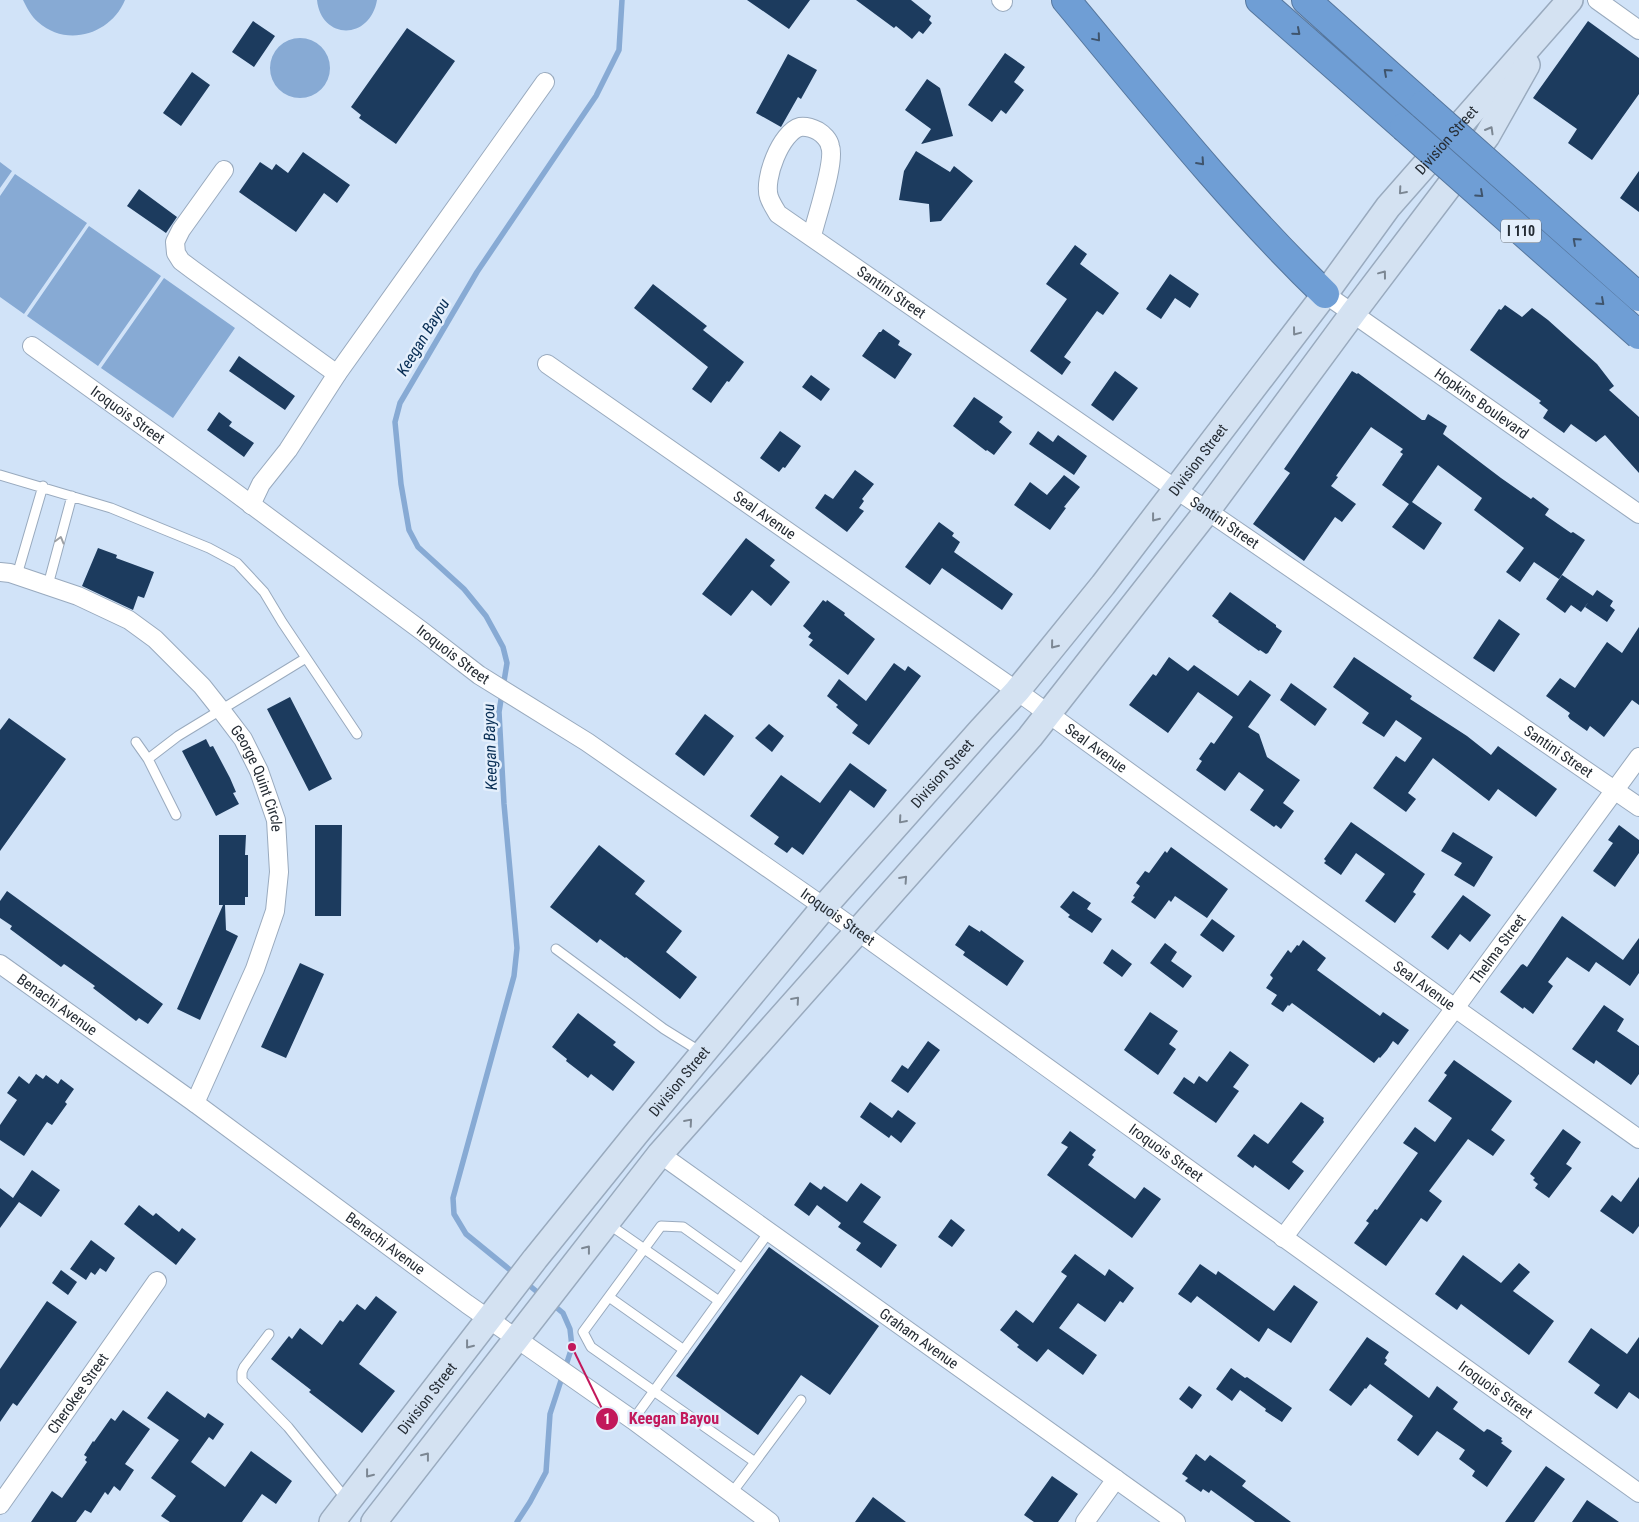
<svg xmlns="http://www.w3.org/2000/svg" width="1639" height="1522" viewBox="0 0 1639 1522" font-family="'Roboto Condensed',sans-serif">
<style>
.water{fill:#87aad4}
.lines{fill:none;stroke-linecap:round;stroke-linejoin:round}
.stream{stroke:#87aad4;stroke-width:5.5}
.building{fill:#1c3b5e}
.service-casing{stroke:#99aabe;stroke-width:11}
.minor-casing{stroke:#99aabe;stroke-width:20}
.secondary-casing{stroke:#99aabe;stroke-width:28}
.motorway-casing{stroke:#55769d;stroke-width:30}
.service{stroke:#fff;stroke-width:9}
.minor{stroke:#fff;stroke-width:18}
.secondary{stroke:#d4e2f2;stroke-width:25}
.motorway{stroke:#6f9ed5;stroke-width:28}
.motorway-bridge-casing{stroke:#55769d;stroke-width:30;stroke-linecap:butt}
.motorway-bridge{stroke:#6f9ed5;stroke-width:28}
.oneway{stroke:#3f546c}
.oneway2{stroke:#7c8793}
.oneway3{stroke:#9da0a4}
.labels{text-anchor:middle;dominant-baseline:central;stroke-width:5;stroke-linejoin:round;paint-order:stroke}
.shield{fill:#e4effc;stroke:#5e6670;stroke-width:1}
.shield-label{font-size:14px;font-weight:bold;fill:#252c34}
.street-label{font-size:15px;fill:#252c34;stroke:#e4effc}
.water-label{font-size:16px;font-style:italic;fill:#072d54;stroke:#e4effc}
.leader{fill:none;stroke:#c2185b;stroke-width:2}
.callout-dot{fill:#c2185b;stroke:#e4effc;stroke-width:2}
.mark-label{font-size:15px;text-anchor:middle;font-weight:bold;fill:#fff}
.callout-label{font-size:16px;text-anchor:middle;font-weight:bold;fill:#c2185b;stroke:#e4effc;stroke-width:5;stroke-linejoin:round;paint-order:stroke}
</style>
<rect width="100%" height="100%" fill="#d1e3f8"/>
<path class="water" d="M23 0H125C111 34 67 48 38 22 31 16 27 8 23 0Z
M317 0H377C370 41 321 40 317 0Z
M270 68a30 30 0 1 1 60 0a30 30 0 1 1-60 0Z
M0 162 12 171 0 188Z
M15 174 87 223 24 314 0 297V196Z
M89 226 161 276 98 366 27 316Z
M164 278 235 328 173 418 101 368Z"/>
<g class="lines">
<path class="stream" d="M515 1274 466 1234 454 1214 453 1198 514 976 517 948 504 804 499 712 507 663 503 647 486 616 464 589 418 547 409 530 401 484 395 422 400 403 477 272 596 96 619 50 622 0
M524 1281 542 1296
M517 1522 530 1502 546 1472 550 1414 572 1347 570 1329 563 1313 551 1303"/>
</g>
<path class="building" d="M747 0H810L789 29Z
M856 0H911L931 16 929 20 932 23 923 34 919 31 912 39 896 26 894 28Z
M253 21 275 36 254 67 232 52Z
M1588 21 1639 58V94L1592 160 1568 143 1577 129 1533 98Z
M407 28 455 61 396 144 359 118 361 115 351 107Z
M1005 53 1025 67 1014 82 1024 90 1006 114 1001 110 992 122 968 105Z
M788 54 817 70 801 99 798 97 781 127 756 113Z
M192 72 210 85 181 126 163 113Z
M927 79 940 88 953 136 921 144 931 129 905 110Z
M916 151 950 172 954 166 973 181 941 221 930 222 929 204 899 200 904 171Z
M303 152 350 185 337 203 324 193 296 232 239 192 260 162 272 170 276 164 288 173Z
M1639 171V212L1620 198Z
M139 189 177 217 166 233 127 206Z
M1075 245 1087 254 1080 264 1119 293 1103 315 1097 311 1064 357 1071 362 1062 375 1030 351 1067 299 1046 284Z
M1170 274 1199 294 1190 308 1175 298 1161 319 1146 309Z
M653 284 707 326 703 330 744 362 729 382 727 381 711 403 692 389 708 367 634 308Z
M1505 305 1522 317 1532 308 1548 320 1597 364 1614 386 1609 390 1639 417V473L1605 435 1596 442 1571 424 1564 433 1543 418 1548 410 1539 403 1541 401 1470 350 1499 309 1501 310Z
M883 329 900 341 898 345 912 354 895 379 862 356 879 332H881Z
M239 356 295 396 285 410 229 371Z
M1115 371 1138 388 1113 421 1091 405Z
M1352 371 1357 374 1358 373 1422 420H1425L1428 414 1447 426 1443 434 1501 478 1531 499 1533 497 1549 509 1545 515 1571 533 1573 532 1585 540 1559 579 1534 562 1520 582 1506 572 1524 548 1474 510 1482 498 1438 465 1412 502 1442 523 1424 550 1392 527 1409 504 1382 485 1403 454 1400 452 1403 449 1371 427 1336 476 1338 477 1331 486 1356 504 1342 522 1335 517 1304 561 1253 524 1290 473 1284 469Z
M811 375 830 389 821 401 802 387Z
M974 397 1003 417 999 422 1012 432 994 455 987 450 986 451 953 426Z
M219 412 232 422 229 426 254 443 244 457 207 430Z
M780 431 801 446 785 468 783 467 779 472 760 458Z
M1038 431 1053 442 1058 435 1087 456 1074 475 1029 444Z
M855 470 874 484 862 499 864 501 859 508 864 511 847 532 815 508 825 494 833 499Z
M1064 475 1080 487 1064 507 1066 508 1050 530 1014 505 1030 482 1047 495Z
M939 522 954 533 952 536 960 542 954 552 1013 594 1002 610 942 568 930 585 905 567Z
M746 538 775 560 770 566 790 582 771 606 752 590 731 616 702 594Z
M98 548 117 555 116 558 154 572 144 598 138 596 133 610 82 586Z
M1562 575 1593 596 1581 612 1571 605 1565 613 1546 599Z
M1597 590 1613 601 1610 606 1615 610 1607 622 1585 607Z
M1230 592 1276 625V627L1282 631 1268 653 1266 654 1260 650 1259 651 1218 622 1219 621 1212 616Z
M823 600 826 602 827 600 845 613 844 615 875 639 848 675 809 645 813 640 808 637 811 633 803 626Z
M1499 619 1520 634 1494 672 1473 658Z
M1639 627V705L1632 700 1604 737 1590 726 1587 731 1570 719 1568 716 1570 713 1546 696 1560 678 1575 688 1607 642 1622 653Z
M1169 657 1188 671 1194 665 1238 696 1250 680 1271 695 1248 727 1259 734 1267 757 1300 780 1283 803 1294 811 1281 829 1276 825 1274 827 1250 810 1264 790 1239 772 1225 791 1196 770 1202 761 1199 759 1211 742 1214 744 1233 717 1198 692 1168 733 1129 705 1153 674 1156 676Z
M1354 657 1412 696 1410 699 1467 736 1491 755 1498 746 1557 789 1536 817 1498 789 1489 801 1433 758 1408 793 1416 799 1406 812 1373 788 1396 756 1405 762 1422 738 1396 720 1384 737 1362 723 1369 713 1333 687Z
M894 663 905 671 908 666 921 676 869 745 852 733 858 725 836 707 838 705 827 696 839 679 866 701Z
M1291 683 1327 709 1315 726 1280 700Z
M290 697 332 779 309 791 267 709Z
M705 714 734 736 704 776 675 754Z
M9 718 66 759 0 851V730Z
M769 724 784 736 772 752 755 738Z
M206 739 210 747 213 746 230 778 236 792 233 793 239 804 216 816 182 751Z
M850 763 887 790 874 808 850 790 803 855 792 847 787 853 774 844 779 837 750 816 781 775 820 803Z
M1351 822 1425 874 1413 892 1416 894 1395 923 1365 901 1385 874 1356 853 1341 875 1324 863 1326 861 1324 859Z
M315 825H342L341 916H315Z
M1619 825 1639 840V853L1615 887 1593 871 1613 843 1608 840Z
M1453 832 1493 857 1474 887 1454 875 1462 863 1441 851Z
M219 835H246L245 855H248V897H245V905H225L226 930 238 936 200 1020 177 1009 223 905H219Z
M599 845 645 881 635 894 682 931 666 952 697 977 680 999 626 957 625 958 600 939 597 943 550 907Z
M1171 847 1228 889 1207 918 1175 896 1171 902 1169 900 1155 919 1131 902 1135 897 1133 896 1140 886 1136 883 1145 871 1149 873 1165 851 1167 853Z
M7 891 163 1004 148 1024 139 1018 136 1021 93 988 95 986 67 966 64 964 61 967 10 929 12 926 0 918V901Z
M1073 891 1091 903 1087 909 1102 919 1092 933 1068 917 1070 915 1060 907Z
M1463 895 1491 915 1470 942 1460 934 1448 950 1431 937Z
M1562 916 1623 960 1639 938V973L1630 986 1596 962 1589 972 1567 957 1548 982 1553 986 1533 1014 1524 1007 1523 1009 1500 992 1521 965 1523 964 1527 967Z
M1212 919 1235 936 1223 952 1200 935Z
M969 925 980 932 981 930 1024 961 1007 986 963 955 965 952 955 945Z
M1303 940 1326 958 1317 970 1380 1016 1383 1012 1409 1030 1398 1045 1393 1041 1387 1050 1380 1058 1379 1057 1374 1063 1292 1003 1289 1006 1288 1005 1283 1012 1271 1004 1277 995 1266 988 1273 978 1270 975 1288 950 1291 953 1297 945 1299 946Z
M1165 943 1177 952 1171 961 1192 976 1183 988 1150 963Z
M1112 949 1132 964 1122 977 1103 963Z
M300 963 324 974 286 1058 261 1047Z
M1604 1005 1624 1019 1617 1031 1639 1046V1074L1631 1085 1596 1060 1594 1064 1572 1049Z
M1150 1012 1178 1031 1169 1044 1176 1049 1158 1075 1124 1050Z
M578 1013 616 1042 613 1045 635 1062 613 1091 591 1074 588 1078 566 1061 567 1059 552 1047Z
M928 1041 940 1050 908 1093 891 1081 902 1065 908 1069Z
M1230 1051 1249 1065 1233 1087 1239 1091 1216 1123 1173 1093 1184 1077 1194 1084 1199 1076 1207 1082Z
M1454 1060 1512 1101 1491 1130 1505 1140 1493 1156 1468 1139 1429 1191 1442 1201 1427 1222 1421 1218 1386 1266 1354 1243 1369 1223 1366 1221 1375 1209 1377 1210 1418 1153 1403 1143 1415 1127 1435 1142 1452 1118 1428 1101 1447 1075 1444 1073Z
M36 1074 43 1079 46 1075 58 1084 61 1079 74 1089 65 1102 67 1104 52 1125 47 1122 24 1156 0 1140V1125L17 1100 7 1093 19 1076 29 1084Z
M870 1102 892 1118 898 1110 916 1123 901 1143 891 1135 889 1138 860 1117Z
M1301 1102 1324 1118 1323 1120 1324 1122 1292 1162 1304 1171 1289 1190 1255 1165 1253 1168 1237 1156 1254 1134 1268 1144Z
M1563 1129 1581 1142 1566 1164 1572 1168 1549 1198 1535 1188 1538 1184 1533 1180 1535 1178 1530 1174Z
M1070 1131 1096 1150 1092 1155 1094 1157 1088 1165 1135 1199 1144 1187 1161 1199 1132 1238 1047 1175 1068 1147 1061 1143Z
M32 1170 60 1190 41 1217 19 1202 0 1228V1188L13 1198Z
M1639 1177V1226L1633 1234 1600 1211 1612 1195 1621 1202Z
M810 1182 821 1190 824 1186 847 1202 861 1183 881 1197 863 1222 897 1245 881 1268 856 1250 861 1243 838 1227 841 1223 817 1205 809 1216 794 1205Z
M139 1205 153 1216 156 1213 179 1232 182 1228 196 1239 176 1265 124 1224Z
M951 1219 965 1230 952 1247 938 1237Z
M91 1240 115 1258 106 1272 100 1268 95 1275 91 1272 86 1280 70 1269Z
M769 1247 879 1326 830 1395 801 1375 758 1435 676 1376Z
M1075 1254 1105 1276 1109 1269 1134 1288 1123 1303 1120 1301 1105 1322 1078 1303 1059 1328 1097 1355 1083 1375 1048 1349 1037 1362 1017 1347 1019 1345 1000 1330 1016 1310 1033 1323 1067 1276 1061 1272Z
M1463 1255 1501 1283 1519 1263 1530 1272 1513 1291 1554 1321 1529 1355 1461 1304 1457 1310 1435 1294Z
M1200 1264 1216 1275 1218 1271 1274 1311 1294 1285 1318 1302 1291 1343 1268 1328 1259 1342 1197 1296 1191 1303 1178 1294Z
M61 1270 77 1282 68 1295 52 1283Z
M376 1296 397 1312 359 1364 395 1391 362 1433 309 1392 311 1390 271 1359 289 1336 292 1339 300 1328 322 1345 340 1320 343 1322 357 1304 365 1310Z
M47 1301 77 1322 17 1406 13 1403 0 1422V1369Z
M1591 1328 1627 1354 1639 1337V1399L1629 1392 1617 1409 1594 1393 1600 1385 1568 1362Z
M1367 1337 1389 1352 1385 1358 1387 1360 1384 1364 1429 1398 1437 1386 1458 1402 1453 1409 1484 1432 1487 1429 1490 1430 1502 1438 1501 1440 1503 1441 1501 1443 1512 1451 1487 1487 1472 1476 1475 1471 1459 1459 1465 1450 1437 1431 1418 1456 1397 1440 1413 1416 1370 1384 1366 1389 1365 1388 1351 1406 1329 1390Z
M1231 1368 1245 1378 1247 1377 1292 1408 1282 1422 1265 1411 1266 1409 1240 1390 1232 1401 1216 1389Z
M1189 1386 1202 1395 1192 1409 1179 1399Z
M167 1391 205 1418 208 1413 224 1424 213 1440 209 1437 191 1462 225 1487 251 1451 292 1481 276 1504 262 1494 242 1522H170L161 1516 176 1496 151 1478 179 1440 147 1418Z
M123 1410 150 1429 125 1464 134 1470 120 1491 114 1486 108 1495 105 1492 91 1513 85 1510 76 1522H31L52 1491 62 1498 87 1462 85 1460 87 1457 84 1455 93 1441 94 1442 111 1418 115 1421Z
M1196 1454 1205 1461 1210 1455 1246 1481 1242 1486 1291 1522H1255L1211 1490 1209 1493 1203 1489 1201 1492 1185 1481 1188 1478 1182 1474Z
M1546 1466 1565 1479 1534 1522H1505Z
M1052 1476 1078 1494 1058 1522H1034L1024 1515Z
M873 1497 906 1522H855Z
M1587 1500 1619 1522H1572Z"/>
<g class="lines">
<g class="service-casing">
<path id="service" d="M0 475 111 508 209 548 237 563 264 592 282 622 357 734
M17 575 43 486
M48 585 72 496
M136 742 148 759 176 815
M148 759 178 736 306 658
M556 949 664 1029 701 1052
M607 1223 719 1301 633 1420
M609 1297 684 1350
M719 1301 742 1269
M269 1334 244 1367 242 1372V1380L288 1427 347 1500
M755 1462 801 1400
M731 1494 755 1462 591 1347 583 1332 661 1226 683 1227 742 1269 769 1232"/>
</g>
<g class="minor-casing">
<g id="minor">
<path d="M1001 0 1003 2"/>
<path d="M1597 0 1639 30"/>
<path d="M224 170 181 230 175 242 176 253 181 261 193 270 337 374"/>
<path id="s1" d="M812 236C816 218 836 161 830 146 829 140 823 134 818 131 812 128 807 126 800 127 781 132 763 179 769 197 771 203 775 209 778 214L1177 490 1639 807"/>
<path id="s2" d="M1325 294 1639 514"/>
<path id="s3" d="M32 346 229 488 422 631 479 675 587 742 824 907 1639 1493"/>
<path id="s4" d="M547 364 1017 691 1455 1008 1639 1139"/>
<path d="M251 505 261 484 288 450 337 374 545 82"/>
<path id="s5" d="M0 572 10 573 78 596 129 620 155 639 202 686 221 710 243 739 259 771 276 820 279 872 275 911 255 969 195 1103"/>
<path id="s6" d="M0 964 195 1103 467 1304 633 1420 770 1522"/>
<path id="s7" d="M660 1154 1176 1522"/>
<path id="s8" d="M1283 1238 1455 1008 1639 757"/>
<path id="s9" d="M0 1505 157 1281"/>
<path d="M1085 1522 1116 1479"/>
</g>
</g>
<g class="secondary-casing">
<g id="secondary">
<path id="s10" d="M332 1522 535 1259 636 1134 824 907 981 730 1017 691 1103 585 1325 294 1388 207 1570 0"/>
<path d="M374 1522 660 1154 1030 737 1048 714 1207 511 1353 313 1487 136 1527 65"/>
</g>
</g>
<g class="motorway-casing">
<path id="motorway" d="M1066 0C1150 101 1231 203 1325 294
M1260 0 1404 127
M1306 0 1423 105"/>
</g>
<use href="#service" class="service"/>
<use href="#minor" class="minor"/>
<use href="#secondary" class="secondary"/>
<use href="#motorway" class="motorway"/>
<g class="motorway-bridge-casing">
<path id="motorway-bridge" d="M1423 105 1639 297
M1404 127 1639 335"/>
</g>
<use href="#motorway-bridge" class="motorway-bridge"/>
</g>
<defs><path id="oneway-chevron" d="M-2-3.5L2.5 0L-2 3.5" fill="none" stroke-width="1.6" stroke-linecap="round" stroke-linejoin="round" transform="scale(1.25)"/></defs>
<g class="oneway">
<use href="#oneway-chevron" transform="translate(1297 32) rotate(41)"/>
<use href="#oneway-chevron" transform="translate(1097 38) rotate(50)"/>
<use href="#oneway-chevron" transform="translate(1387 72) rotate(-138)"/>
<use href="#oneway-chevron" transform="translate(1201 162) rotate(48)"/>
<use href="#oneway-chevron" transform="translate(1480 194) rotate(42)"/>
<use href="#oneway-chevron" transform="translate(1576 241) rotate(-138)"/>
<use href="#oneway-chevron" transform="translate(1601 302) rotate(42)"/>
</g>
<g class="oneway2">
<use href="#oneway-chevron" transform="translate(1490 130) rotate(-60)"/>
<use href="#oneway-chevron" transform="translate(1402 191) rotate(131)"/>
<use href="#oneway-chevron" transform="translate(1383 274) rotate(-53)"/>
<use href="#oneway-chevron" transform="translate(1296 332) rotate(127)"/>
<use href="#oneway-chevron" transform="translate(1155 518) rotate(128)"/>
<use href="#oneway-chevron" transform="translate(1054 645) rotate(129)"/>
<use href="#oneway-chevron" transform="translate(902 820) rotate(131)"/>
<use href="#oneway-chevron" transform="translate(904 879) rotate(-48)"/>
<use href="#oneway-chevron" transform="translate(796 1000) rotate(-49)"/>
<use href="#oneway-chevron" transform="translate(689 1122) rotate(-49)"/>
<use href="#oneway-chevron" transform="translate(587 1249) rotate(-52)"/>
<use href="#oneway-chevron" transform="translate(469 1345) rotate(128)"/>
<use href="#oneway-chevron" transform="translate(426 1456) rotate(-52)"/>
<use href="#oneway-chevron" transform="translate(369 1474) rotate(128)"/>
</g>
<use class="oneway3" href="#oneway-chevron" transform="translate(60 540) rotate(-75)"/>
<g class="labels">
<rect class="shield" x="1501" y="219.5" width="40" height="23" rx="4"/>
<g class="shield-label">
<text x="1521" y="231">I 110</text>
</g>
<g class="street-label">
<text stroke="none"><textPath href="#s10" startOffset="1776">Division Street</textPath></text>
<text stroke="none"><textPath href="#s1" startOffset="369">Santini Street</textPath></text>
<text stroke="none"><textPath href="#s2" startOffset="191">Hopkins Boulevard</textPath></text>
<text stroke="none"><textPath href="#s3" startOffset="118">Iroquois Street</textPath></text>
<text stroke="none"><textPath href="#s10" startOffset="1371">Division Street</textPath></text>
<text stroke="none"><textPath href="#s4" startOffset="265">Seal Avenue</textPath></text>
<text stroke="none"><textPath href="#s1" startOffset="774">Santini Street</textPath></text>
<text stroke="none"><textPath href="#s3" startOffset="522">Iroquois Street</textPath></text>
<text stroke="none"><textPath href="#s4" startOffset="670">Seal Avenue</textPath></text>
<text stroke="none"><textPath href="#s1" startOffset="1179">Santini Street</textPath></text>
<text stroke="none"><textPath href="#s10" startOffset="966">Division Street</textPath></text>
<text stroke="none"><textPath href="#s5" startOffset="346">George Quint Circle</textPath></text>
<text stroke="none"><textPath href="#s3" startOffset="988">Iroquois Street</textPath></text>
<text stroke="none"><textPath href="#s8" startOffset="360">Thelma Street</textPath></text>
<text stroke="none"><textPath href="#s4" startOffset="1075">Seal Avenue</textPath></text>
<text stroke="none"><textPath href="#s6" startOffset="70">Benachi Avenue</textPath></text>
<text stroke="none"><textPath href="#s10" startOffset="561">Division Street</textPath></text>
<text stroke="none"><textPath href="#s3" startOffset="1392">Iroquois Street</textPath></text>
<text stroke="none"><textPath href="#s6" startOffset="476">Benachi Avenue</textPath></text>
<text stroke="none"><textPath href="#s7" startOffset="318">Graham Avenue</textPath></text>
<text stroke="none"><textPath href="#s3" startOffset="1798">Iroquois Street</textPath></text>
<text stroke="none"><textPath href="#s9" startOffset="136">Cherokee Street</textPath></text>
<text stroke="none"><textPath href="#s10" startOffset="156">Division Street</textPath></text>
</g>
<g class="water-label">
<text transform="translate(423 337) rotate(-59)">Keegan Bayou</text>
<text transform="translate(490 747) rotate(-92)">Keegan Bayou</text>
</g>
</g>
<path class="leader" d="M572 1347L607 1419"/>
<g class="callout-dot">
<circle cx="572" cy="1347" r="5"/>
<circle cx="607" cy="1419" r="12"/>
</g>
<g class="mark-label">
<text x="607" y="1424">1</text>
</g>
<g class="callout-label">
<text x="674" y="1424">Keegan Bayou</text>
</g>
</svg>
